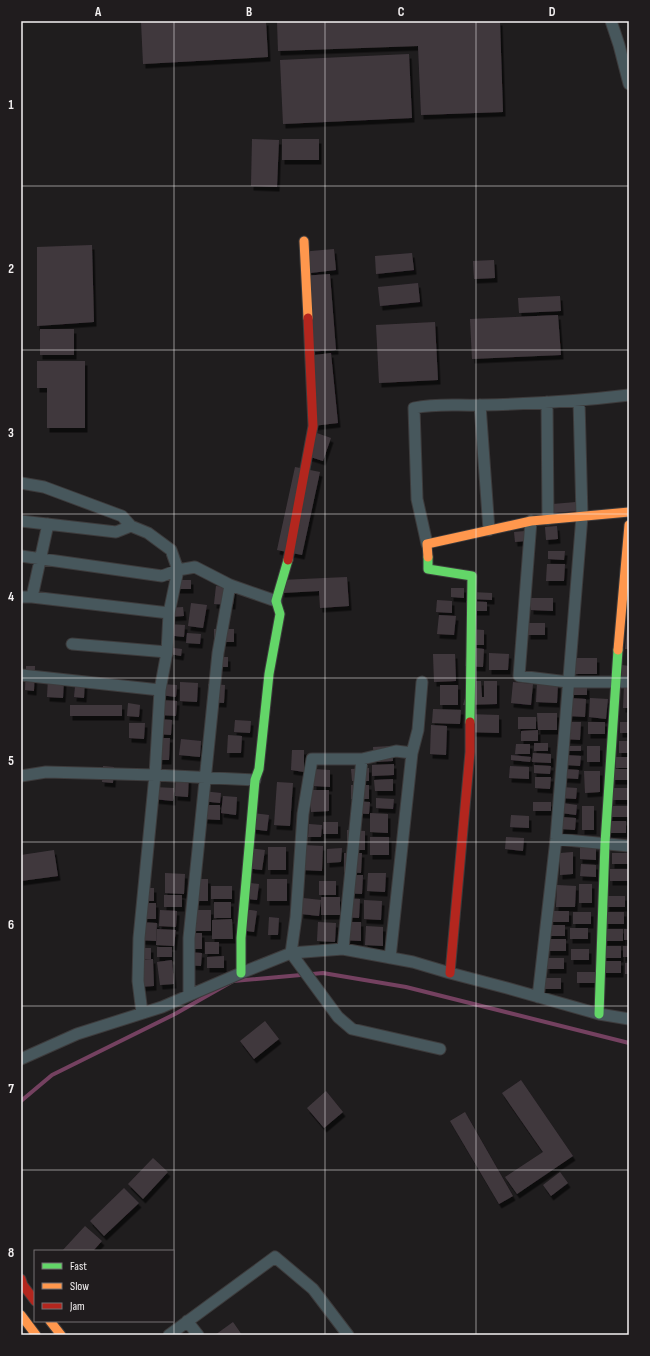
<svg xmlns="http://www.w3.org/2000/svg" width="650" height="1356" viewBox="0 0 650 1356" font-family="'Sofia Sans Condensed',sans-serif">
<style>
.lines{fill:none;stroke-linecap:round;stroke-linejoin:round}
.stream{stroke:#744160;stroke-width:4}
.building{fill:#41383e;filter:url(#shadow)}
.street-casing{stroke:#3d3b3c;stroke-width:13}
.fast-casing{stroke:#3d3b3c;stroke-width:11}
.slow-casing{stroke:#3d3b3c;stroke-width:11}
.jam-casing{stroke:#3d3b3c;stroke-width:11}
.street{stroke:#47575c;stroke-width:11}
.fast{stroke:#63d668;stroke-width:9}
.slow{stroke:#ff974d;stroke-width:9}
.jam{stroke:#b3261e;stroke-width:9}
.grid{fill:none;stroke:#f4f1f2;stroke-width:1;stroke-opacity:0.55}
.neatline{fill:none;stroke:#f4f1f2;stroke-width:1.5}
.grid-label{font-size:13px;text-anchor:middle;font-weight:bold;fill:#f4f1f2}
</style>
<defs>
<filter id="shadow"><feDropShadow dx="2.5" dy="4.5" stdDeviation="0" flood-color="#0009"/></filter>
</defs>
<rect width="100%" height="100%" fill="#1f1d1e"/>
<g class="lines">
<path class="stream" d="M21 1101 52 1075 175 1014 233 981 323 973 406 987 629 1043"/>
</g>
<path class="building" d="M141 21H266L268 57 143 64Z
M277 21H500L503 112 421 115 418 46 278 51Z
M409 54 412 118 283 124 280 60Z
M252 139 279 140 277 187 251 186Z
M282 139H319V160H282Z
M92 245 94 322 37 326V247Z
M334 249 336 270 302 274 300 252Z
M412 253 414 270 376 274 375 256Z
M494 260 495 278 474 279 473 261Z
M330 274 336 350 307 352 301 276Z
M418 283 420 302 380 306 378 287Z
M560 296 561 311 519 313 518 298Z
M558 315 561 355 472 359 470 319Z
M435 322 438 380 379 383 376 325Z
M40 329H74V355H40Z
M331 353 338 423 313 426 306 356Z
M37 361H85V428H47V388H37Z
M311 431 331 438 323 461 304 455Z
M295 467 320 472 302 555 277 550Z
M576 502 577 511 554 513 553 504Z
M557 526 558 539 546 540 545 527Z
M525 531 526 541 515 542 514 532Z
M548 551H565L564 560 548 559Z
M547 564H565L564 581H546Z
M347 577 349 606 320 608 319 591 282 593 281 580Z
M171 580H191V589H171Z
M216 586 234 588 233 605 214 604Z
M451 588H464V598L451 597Z
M472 592 492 593V600L471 599Z
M531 598H553V611L531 610Z
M437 600 452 601V613L436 612Z
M466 601 487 602V611H466Z
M191 603 207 605 203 628 188 626Z
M629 606V649H625Z
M183 607 184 616 168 617 167 608Z
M439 615 456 616 454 635 437 634Z
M528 623H545V635H528Z
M167 624 185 625 184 637 166 635Z
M214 629H234V642H214Z
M468 629 484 630V645H468Z
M187 633 201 634 200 644 186 643Z
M165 647 182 649 181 656 164 653Z
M467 647 484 649 483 667 465 666Z
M489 653 509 654 508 670H489Z
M433 654H455L456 681 434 682Z
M211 657H228V667H211Z
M575 658H597V674H575Z
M622 665 629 666V677H622Z
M26 666H35L34 691 25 690Z
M76 677 85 678 84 698 74 697Z
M48 678 64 679 63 698 47 697Z
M470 681H481L482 697H484V681H497V704L463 705Z
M180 682 198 683 197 702 180 701Z
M513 682 533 684 531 705 511 703Z
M537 683 558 684 557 703 536 702Z
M161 684 177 685 176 697 160 695Z
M208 684 225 685 224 703 208 702Z
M440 685H458V705H440Z
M569 685 587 686V695H569Z
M624 685H629V708H623Z
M570 698 586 699 585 717 569 716Z
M590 698 608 699 606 719 589 717Z
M160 700 177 701 176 716 160 715Z
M128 703 140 705 139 717 127 716Z
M70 705H122V716H70Z
M433 709 461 710 460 724 432 723Z
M537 713H557V730H538V741H521V731L538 730Z
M466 714 499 715V733L466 732Z
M518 717H536V729H518Z
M157 719 172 720 171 735 157 734Z
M235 720 251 721 250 733 234 732Z
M566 722H581L580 740 565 739Z
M588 722H605V734H588Z
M620 722H629V733H620Z
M129 723H145L144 739 129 738Z
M431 725 447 726 446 755 430 754Z
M228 735 242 736 241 753H227Z
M156 738H170L169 760H155Z
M181 739 201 741 200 757 179 755Z
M619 741H629V753H619Z
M534 743H548V751H534Z
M516 744H530V754H515Z
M392 746 393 761 374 762 373 747Z
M565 746H581V751H565Z
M587 746H600V762H587Z
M292 750H304V772L291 770Z
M533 753 551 754V763L532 762Z
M511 755 531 757 530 762 511 760Z
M566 755 581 756 580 766 566 765Z
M616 757H629V768H616Z
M394 764V775L372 776V765Z
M534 765 551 766 550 774 534 773Z
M103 766 114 767 113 783 102 782Z
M510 766 529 767V779L509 778Z
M369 768V781H352L351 769Z
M314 769 330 770V787L314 786Z
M564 769 579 770 578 779 563 778Z
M613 769H629V780H613Z
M584 771H600V792L585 793Z
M176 772H189L188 797 175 796Z
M535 777H551L550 789 535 788Z
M393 779V791H375L374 780Z
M277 782 293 783 290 826 274 825Z
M351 785H369V799H351Z
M154 787 174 788 173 801 153 799Z
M561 787 577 788 576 799 560 798Z
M613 788H629V800H613Z
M311 790H329V811L311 812Z
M202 791 221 793 220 803 201 801Z
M223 796 237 797 236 815 221 813Z
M376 798 394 799 393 809 376 808Z
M352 801 370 802 369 814 351 813Z
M533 802H551V811H533Z
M562 803 577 805 576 815 561 813Z
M203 805H220V820L203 819Z
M582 806H594V830H582Z
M610 806H628V817H610Z
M253 813 269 815 267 831 251 829Z
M370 813 388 814V833L370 832Z
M511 815 529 816V828L510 827Z
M562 817 576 818 575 830 561 829Z
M608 821H626V833H608Z
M323 822H338V834H323Z
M309 824 322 825 321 837H308Z
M347 830 365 831V850H347Z
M370 837H389V855H370Z
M506 837 524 838 523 851 505 849Z
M303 845 323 846 322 871 302 870Z
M580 846 596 847V860L580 859Z
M268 847H286V870H268Z
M247 848 265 850 262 870 244 868Z
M342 848 341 862 327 863V849Z
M54 850 58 876 21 881V855Z
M573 852V874L560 875V853Z
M344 853H362L361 873 344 872Z
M612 853H629V864H612Z
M581 864 596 865V877L580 876Z
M610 869H628V881H610Z
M165 873 185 874 184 894 165 893Z
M368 873H386L385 892 367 891Z
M345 875H363L362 894 344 893Z
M191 879H208V901H191Z
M267 879H287V901H267Z
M319 881H336V895H319Z
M243 882 259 884 257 900 241 898Z
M579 884H592V903H579Z
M557 885 576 886 575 907H556Z
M211 886H232V899H211Z
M139 888H154V901H139Z
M164 895H182V907H164Z
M607 896H625V907H607Z
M321 897H340V915H321Z
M303 898 321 900 319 916 301 914Z
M342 898 360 899 359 918 341 917Z
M364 900 382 901 381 920 364 919Z
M214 902H231V918H214Z
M141 903H156V919H141Z
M243 909 257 911 254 932 240 930Z
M160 910 177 911 176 927 159 926Z
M192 910H211V931H192Z
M551 911H569V922H551Z
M573 912H591V924H573Z
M606 912H624V924H606Z
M269 917 279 918 278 935H268Z
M232 919 233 939H212V920Z
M139 922 157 923 156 941 138 940Z
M318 922 336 923 335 942 317 941Z
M343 922H361V941L342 940Z
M548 925H565V936H548Z
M366 926 383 927V946L365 945Z
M570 928H588V939H570Z
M157 929 176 930 174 946 156 945Z
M605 929H623V941H605Z
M624 929H629V940H624Z
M188 933H202V949H189Z
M548 939H566V951H548Z
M205 942H219V954H205Z
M603 946H621V958H603Z
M623 946H629V957H623Z
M157 947H172V957H157Z
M138 948H151V959H138Z
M571 949H589V960H571Z
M186 952 202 953 201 966 186 965Z
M224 956V968H207V957Z
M547 958H564V969H547Z
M153 959 154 986 138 987 136 960Z
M172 960 174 984 160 985 157 962Z
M603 961H621V973H603Z
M625 963H629V974H625Z
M577 972H595V983H577Z
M543 978H561V989H543Z
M265 1021 279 1039 254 1059 240 1041Z
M521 1080 573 1156 517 1194 505 1177 543 1152 502 1093Z
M326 1091 343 1112 324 1128 307 1108Z
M465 1112 513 1196 499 1204 450 1121Z
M153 1158 168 1172 143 1199 128 1184Z
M560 1172 568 1183 551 1196 543 1185Z
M124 1188 139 1203 104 1236 90 1221Z
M85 1226 102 1241 93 1251H62Z
M233 1322 242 1335H215Z"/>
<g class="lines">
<g class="street-casing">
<path id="street" d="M611 21 619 45 629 84
M547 402 548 519
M480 405 489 530
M21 483 44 487 122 516 131 526 148 533 171 550 178 570 169 613 167 652 160 690 155 775 139 938 138 981 142 1013
M21 521 116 532 131 526
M531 521 519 676 568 682H629
M427 544 417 499 414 408C438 403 458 406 482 405 531 404 580 401 629 395
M21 556 162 576 178 570 195 567 230 585 276 601
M21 597H32L169 613
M32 597 48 524
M72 644 167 652
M21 675 160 690
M412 753 396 751 362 759H312L303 814 296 917 291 953 338 1017 352 1029 440 1049
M21 776 46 772 155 775 255 780
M556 839 629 846
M343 949 362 759
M390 958 412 753 418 730 422 682
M189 995V938L218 653 230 585
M538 997 556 839 582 516 579 401
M21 1059 77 1034 162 1007 241 973 291 953 343 949 413 962 450 973 507 988 599 1014 629 1019
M187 1321 198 1335
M169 1335 275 1257 313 1289 348 1335"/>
</g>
<g class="fast-casing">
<path id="fast" d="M428 557V569L472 576 470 722
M241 973V938L255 780 259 769 269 674 280 614 276 601 288 560
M599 1014 605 843 618 650"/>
</g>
<g class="slow-casing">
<path id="slow" d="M304 241 308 318
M428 557 427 544 531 521 629 512
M618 650 629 525
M21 1315 36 1335
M50 1321 61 1335"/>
</g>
<g class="jam-casing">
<path id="jam" d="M288 560 313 426 308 318
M450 973 470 752V722
M21 1279 23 1285 35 1301"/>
</g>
<use href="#street" class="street"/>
<use href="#fast" class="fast"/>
<use href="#slow" class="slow"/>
<use href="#jam" class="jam"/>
</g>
<path class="grid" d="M174 21V1335M325 21V1335M476 21V1335M21 186H629M21 350H629M21 514H629M21 678H629M21 842H629M21 1006H629M21 1170H629"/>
<rect width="650" height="1356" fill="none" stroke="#201c1e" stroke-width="44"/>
<rect x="34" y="1250" width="140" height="72" fill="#201c1e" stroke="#757173"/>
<rect x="42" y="1263" width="20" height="6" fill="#63d668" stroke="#757173"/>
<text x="70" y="1270" font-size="12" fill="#f4f1f2">Fast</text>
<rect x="42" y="1283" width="20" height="6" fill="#ff974d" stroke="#757173"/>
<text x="70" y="1290" font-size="12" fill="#f4f1f2">Slow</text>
<rect x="42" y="1303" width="20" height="6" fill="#b3261e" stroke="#757173"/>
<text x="70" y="1310" font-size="12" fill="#f4f1f2">Jam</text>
<rect x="22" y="22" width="606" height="1312" class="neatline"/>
<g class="grid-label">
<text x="98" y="16">A</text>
<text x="249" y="16">B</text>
<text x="401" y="16">C</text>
<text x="552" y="16">D</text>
<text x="11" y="109">1</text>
<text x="11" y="273">2</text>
<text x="11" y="437">3</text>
<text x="11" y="601">4</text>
<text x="11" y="765">5</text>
<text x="11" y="929">6</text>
<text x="11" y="1093">7</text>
<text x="11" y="1257">8</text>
</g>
</svg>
